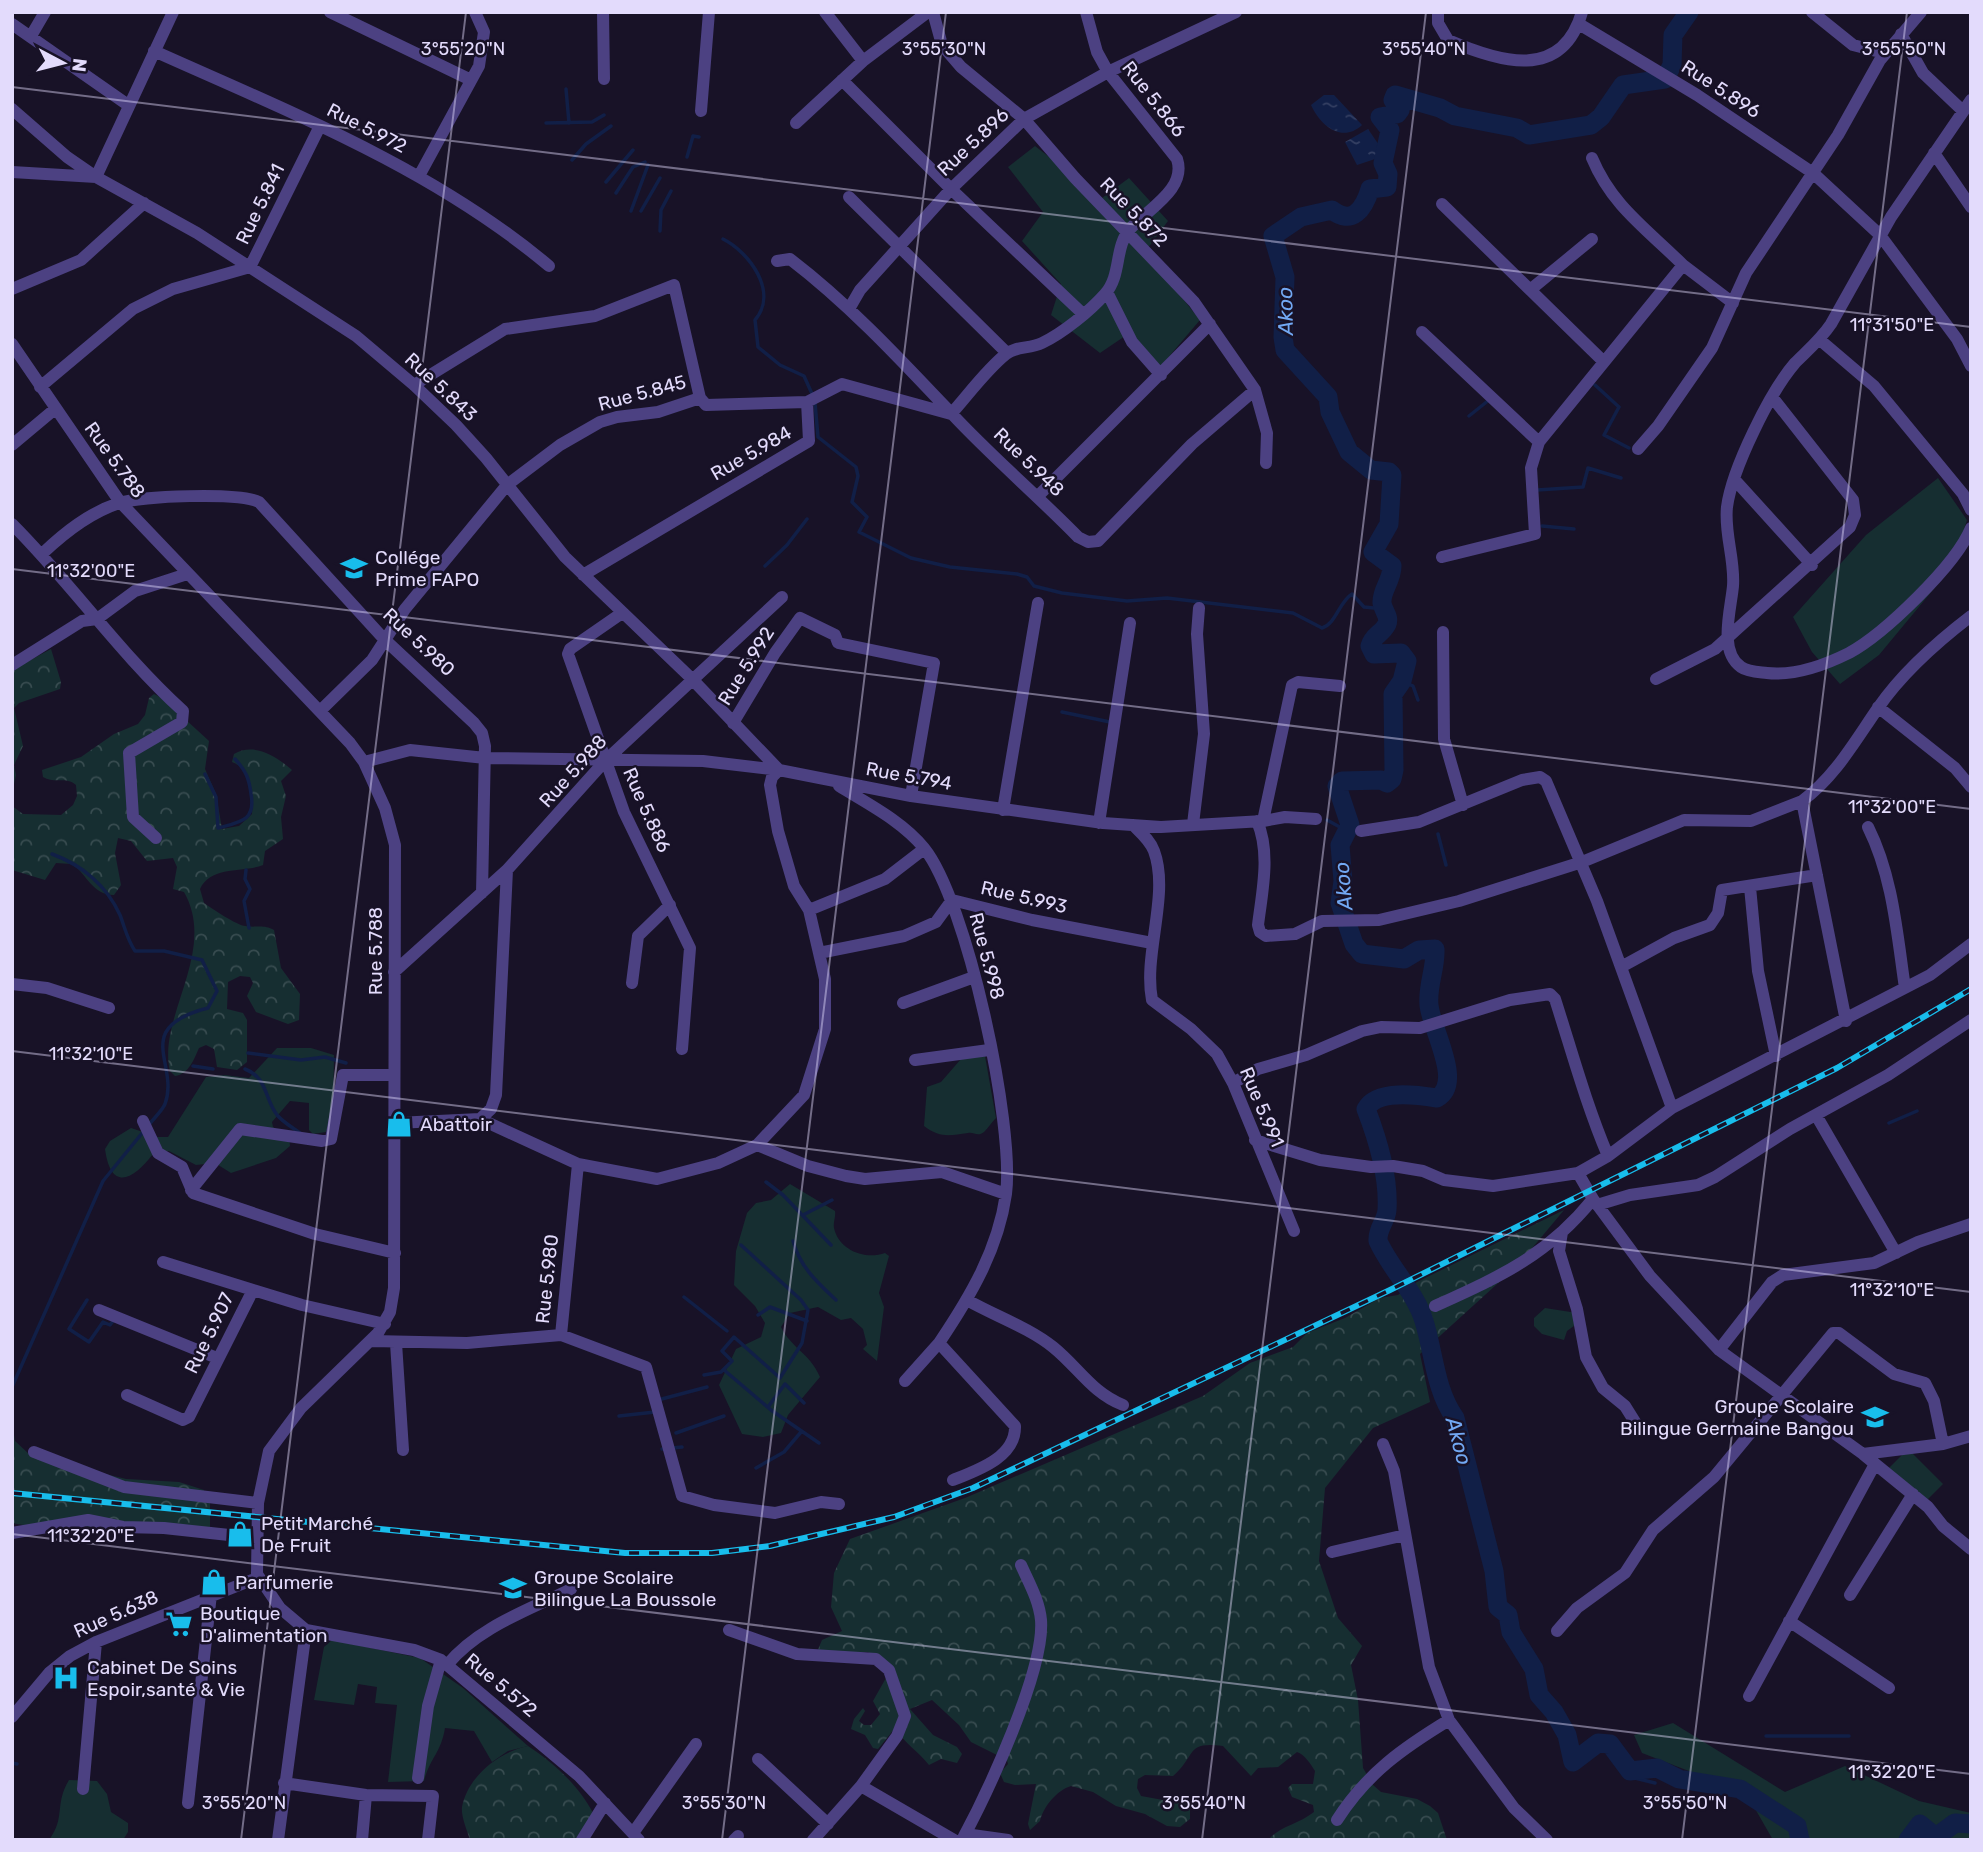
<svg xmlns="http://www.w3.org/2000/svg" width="1983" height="1852" viewBox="0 0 1983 1852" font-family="Rubik,sans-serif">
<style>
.grass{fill:#162e31}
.forest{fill:url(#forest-crowns)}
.water{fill:url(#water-ripples)}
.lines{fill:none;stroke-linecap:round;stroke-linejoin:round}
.stream{stroke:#111f47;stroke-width:3.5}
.river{stroke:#111f47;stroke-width:19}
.minor{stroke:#4c4182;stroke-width:12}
.rail-casing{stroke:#18bdec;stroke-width:6}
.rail{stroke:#181227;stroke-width:3.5;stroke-dasharray:10;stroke-linecap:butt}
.ticks{fill:none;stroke:#e3dbfc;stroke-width:2;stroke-opacity:0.45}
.labels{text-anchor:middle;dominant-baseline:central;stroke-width:5;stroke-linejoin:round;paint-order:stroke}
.street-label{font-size:19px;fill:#e3dbfc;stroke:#181227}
.poi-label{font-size:19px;fill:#e3dbfc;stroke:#181227;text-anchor:start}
.water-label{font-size:21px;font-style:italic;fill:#72a8f3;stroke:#181227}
.ticks-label{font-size:18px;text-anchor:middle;fill:#e3dbfc;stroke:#181227;stroke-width:5;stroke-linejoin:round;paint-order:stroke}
</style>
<defs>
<pattern id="forest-crowns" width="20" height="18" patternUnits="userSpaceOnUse" patternTransform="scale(1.75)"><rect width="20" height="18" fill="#162e31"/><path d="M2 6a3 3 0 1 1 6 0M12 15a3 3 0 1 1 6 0" fill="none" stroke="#384c50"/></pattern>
<pattern id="water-ripples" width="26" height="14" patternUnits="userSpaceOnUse" patternTransform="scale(1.75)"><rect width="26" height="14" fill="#111f47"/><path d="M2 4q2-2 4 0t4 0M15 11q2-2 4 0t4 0" fill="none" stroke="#343f62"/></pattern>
</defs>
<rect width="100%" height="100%" fill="#181227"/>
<path class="grass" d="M1035 146 1102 198 1129 178 1168 221 1145 252 1200 320 1160 367 1131 332 1100 353 1051 315 1061 284 1022 241 1043 212 1008 167Z
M1938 478 1967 520 1952 567 1879 655 1840 684 1812 652 1793 617 1866 535Z
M277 1048H311L334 1055 333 1114 326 1132 313 1134 309 1130V1103L290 1101 272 1122 273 1127 289 1137 290 1146 276 1158 231 1173 215 1163 196 1165 169 1151 153 1154C134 1179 111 1193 105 1149L110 1141 131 1128 158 1137H168L206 1077 225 1075 249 1078Z
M985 1056 996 1118C992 1122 988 1128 984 1132 978 1137 974 1132 968 1133 951 1135 941 1139 924 1126L927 1087 941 1082 961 1059Z
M790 1184 835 1211C836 1217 833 1222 834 1228 839 1251 866 1260 885 1253L889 1256 879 1293 884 1307 877 1361 863 1349 867 1345 863 1329 851 1318 841 1320 818 1307 790 1313 781 1327C792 1349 809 1352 820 1377L788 1415 781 1433 763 1437 742 1434 719 1385 736 1349 761 1337 765 1323 755 1306 734 1285 736 1251 747 1213 756 1203 771 1200Z
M1545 1308 1577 1313 1578 1323 1567 1331 1564 1340 1542 1334 1534 1326V1318Z
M1908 1449 1943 1484 1921 1506 1886 1471Z
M332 1640 420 1658 463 1688 528 1746 508 1751 492 1762 474 1731 445 1728C441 1753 430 1758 424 1781L388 1782 397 1705 375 1703 377 1687 358 1684 354 1705 314 1700 324 1647Z
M1673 1723 1785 1792 1845 1766 1919 1801 1971 1813V1840H1773L1746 1793 1642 1753 1634 1735Z
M69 1780 97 1781 107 1794 111 1812 128 1823V1832L123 1840H49C66 1817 54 1805 69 1780Z"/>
<path class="forest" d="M51 649 61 682 60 689 19 703 14 708 23 746 14 765 16 775 12 793V670Z
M154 694 162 698 209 741 205 769 216 794 222 829 239 826 252 814C253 794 253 770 232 762L234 754C254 742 276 756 292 770L281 781 286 796 281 817 283 839 265 851 263 865C244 873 211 865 200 889L204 903C211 908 238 926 245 926 257 928 263 924 274 930L281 968 300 994 299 1020 288 1024 256 1012 247 996 253 983 250 977 240 976 228 982 227 1009 243 1013 247 1020V1062L237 1070 217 1067 214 1049 206 1045 199 1048C194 1059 189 1074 175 1076L170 1071C157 1017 218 952 184 892L173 889 177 867 173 858 147 861 131 841 118 838 115 853 121 885 114 895C92 895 87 874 72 864L56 863 45 880 12 870V806L23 814 61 815 73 805 77 796 76 785C66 776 54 784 43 777L42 770 81 757 114 734 138 724 145 715 149 698Z
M1564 1210 1518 1265 1420 1354 1430 1402 1373 1428 1325 1488 1319 1561 1338 1618 1362 1646 1351 1665 1358 1700 1363 1768 1373 1785 1381 1792 1417 1799 1430 1806 1438 1813 1447 1840H1268C1280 1826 1299 1824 1314 1812L1313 1805 1292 1797 1288 1788 1292 1784H1313L1315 1771C1310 1763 1305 1755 1297 1752L1278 1767 1258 1768 1251 1776 1223 1746C1185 1741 1197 1755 1173 1776L1145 1775 1138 1779 1137 1788 1141 1796 1190 1805V1819L1180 1827 1167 1826 1145 1814 1116 1806 1093 1792 1071 1786C1057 1790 1043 1807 1040 1821L1030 1830 1028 1824 1036 1784 1015 1785 1004 1782 1000 1773 1008 1764 1007 1760 971 1742 959 1725 932 1700 910 1709 933 1735 957 1747 962 1754 957 1763 941 1759 929 1765C918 1751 905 1744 895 1728L878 1749 873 1748 865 1735 851 1729 854 1719 863 1708 865 1711 859 1721 864 1725H871L880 1714 873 1701 886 1678 888 1666 868 1652H817L822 1640 842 1631 831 1607 834 1573 850 1539 965 1498 1203 1396 1250 1363 1293 1347 1307 1333 1345 1318 1380 1298 1398 1295 1417 1282Z
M12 1423 15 1441 31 1456 126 1479 179 1482 204 1490V1501L210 1502V1528L29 1526 12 1523Z
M528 1746C554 1763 579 1786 593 1813L576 1840H470C467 1830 461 1817 462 1807 468 1776 499 1752 528 1746Z"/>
<path class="water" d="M1324 95H1334L1362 125C1343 143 1321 127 1311 105Z
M1368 129 1383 151 1375 159 1357 165 1345 142Z"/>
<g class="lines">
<path class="stream" d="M953 49 968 42
M566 89 569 123
M546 123 592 122 604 115
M687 157 693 136 699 137
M572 160 586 144 611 126
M606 182 633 150
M616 193 633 167 645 162
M631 211 648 165
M641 211 660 178
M660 231 661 210 671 191
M723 239C749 252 779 292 755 320L758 347 780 365 804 376 813 396
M1595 385 1619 407 1604 435 1629 448
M815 403 818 437 856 467 858 476 852 502 867 517 859 532 911 558 950 567 1017 574 1027 577 1034 586 1062 593 1127 601 1167 598 1293 613 1322 628C1336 624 1339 602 1352 594L1364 607 1384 609
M1469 416 1489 400
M1537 490 1583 487 1588 468 1621 478
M1542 526 1574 529
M765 566 787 545 807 519
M1402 681 1413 686 1418 700
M1062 712 1110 722
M205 774 216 797 218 828C240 822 256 821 251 794 249 778 246 771 235 759
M1327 820 1347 831
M1438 834 1446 865
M52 854C82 865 107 886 120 915 125 928 127 939 135 951H164L202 960 217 991 208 1008C130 1028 180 1064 165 1104 162 1111 153 1119 148 1126
M246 870 245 879 250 889 244 901 249 928
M248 1053 301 1060 325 1057 346 1063
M193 1066 213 1069
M245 1069C268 1078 264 1098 277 1115 284 1123 292 1127 300 1133
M1889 1123 1917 1111
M766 1182 783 1195 831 1245
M803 1215 832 1200
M793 1241C800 1267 817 1282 836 1300
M684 1297 727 1331
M87 1300 69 1329 89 1342 103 1322 110 1325 113 1321
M758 1315 770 1307 807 1321
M724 1370 771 1410 819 1443
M704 1375 721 1372 732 1361 722 1351 734 1337 780 1378 802 1343 808 1310 801 1300 741 1245
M12 1387 103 1181 143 1132
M658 1400 707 1387
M768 1407 785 1384 804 1403
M619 1416 655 1412
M676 1433 724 1416
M662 1449 682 1447
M756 1468 784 1452 801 1432
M1766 1736H1849
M12 1763 17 1764
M1630 1771 1631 1777 1655 1783"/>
<path class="river" d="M1689 12 1673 35 1672 65 1665 79 1623 85 1601 117 1591 125 1529 135 1517 128 1455 116 1440 108 1395 95 1393 100 1400 110 1397 114 1380 117 1390 130 1383 163 1388 174 1387 187 1370 189C1364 209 1352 226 1332 210L1301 217 1273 236 1285 277 1283 337 1285 350 1328 397 1330 412 1349 452 1371 470 1389 472 1392 475 1389 524 1373 552 1392 566C1392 581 1381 590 1382 603 1383 611 1390 616 1387 624 1382 634 1373 635 1370 646L1374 654 1401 653 1407 661 1402 681 1393 694 1394 770 1392 779 1387 783 1381 780 1342 781 1337 786 1350 825 1340 845 1343 881 1340 903 1354 944 1362 954 1404 959 1419 950 1435 949C1436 968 1427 986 1429 1005 1431 1029 1464 1083 1437 1098 1418 1095 1377 1089 1366 1109 1378 1140 1389 1177 1387 1210 1386 1222 1377 1228 1378 1241 1390 1268 1416 1293 1424 1321 1434 1353 1435 1390 1455 1418L1494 1571 1498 1607 1508 1615 1511 1632 1534 1669 1539 1695 1554 1712 1567 1735 1573 1762 1598 1743 1610 1744 1630 1771 1657 1768 1679 1779 1740 1789 1797 1826 1800 1840
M1908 1840 1920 1824 1936 1837 1955 1823 1971 1824"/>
<path class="minor" d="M330 12 471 80
M603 12 604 79
M825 12 863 61
M933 12 942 45 961 67 1024 119 1075 178 1194 302 1255 390 1267 433 1266 463
M1438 12V23L1448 40C1499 62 1562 82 1582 12
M1812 12 1853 45 1884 53
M12 24 128 105
M1579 24 1697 95 1813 173 1880 235 1957 339 1971 366
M1901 34 1923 73 1963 111
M31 36 45 12
M154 51C290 112 434 169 549 266
M842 80 951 189 1082 313
M1971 100 1891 217 1831 324C1821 339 1808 350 1795 363 1770 392 1732 469 1727 507 1724 533 1735 559 1733 586 1731 609 1718 651 1741 667 1748 672 1759 672 1767 673 1794 676 1825 665 1849 653 1884 634 1956 565 1971 528
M12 109 67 157 96 177 197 233 356 336 414 385 456 425 486 458 565 557 691 678 779 770 772 777 770 785 778 831 794 886 809 910 825 979V1029L804 1095 757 1145 718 1163 657 1179 578 1164 480 1119 396 1123
M701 111 709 12
M796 123 863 61 928 12
M1934 153 1971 207
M1592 158C1612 206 1647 229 1683 265
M12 172 96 177 173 12
M419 176 479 66 484 32 475 12
M849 197 1007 353
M1442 204 1603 361
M777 261 790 259C850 305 900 359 952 414 992 457 1037 495 1078 537L1088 542 1098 541 1192 444 1255 390
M12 289 81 260 144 203
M1530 290 1592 239
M1107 292 1132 342 1161 375
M849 309 860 290 951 189 1024 119 1108 72 1236 12
M1422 332 1539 442 1683 265 1733 303
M1820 340 1874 386 1963 494 1971 510
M12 344 120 502 350 743 364 762 385 808 395 845 394 1288 390 1312 378 1333 301 1408 269 1451 258 1503 257 1574 280 1608 306 1630 414 1650 441 1660 579 1776 639 1840
M40 387 133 309 173 289 250 267 320 126
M807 402 842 384 951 414C969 394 986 370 1006 354 1016 346 1030 349 1042 343 1063 333 1090 311 1105 294 1122 275 1114 247 1130 229 1148 209 1187 189 1177 159L1108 72 1097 52 1086 12
M12 445 55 409
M1638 449 1658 426 1712 348 1746 273 1838 135 1880 60 1921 12
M1734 479 1812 565
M1038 496 1210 324
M12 524C72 584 120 654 183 711L182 722 129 753 133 817 156 838
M43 553C65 532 89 513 119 503 141 496 239 492 259 502L384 639 474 723 482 733 485 746 482 893
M1442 557 1535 534 1531 468 1539 442
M583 575 809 441 807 402 706 405 700 398
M622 613 570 649 568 654 624 812 690 948 682 1049
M1443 632 1444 739 1463 805
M12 665 82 621 97 619 135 591 187 574
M1656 679 1715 649 1850 527 1855 515 1853 500 1773 398
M1878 707 1955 768 1971 787
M321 710 372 660 405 609 507 485 560 445 600 422 617 417 658 412 700 398 674 285 595 316 505 329 414 385
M733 723 775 653 800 618 835 635 838 643 934 663 911 796
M364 762 410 750 485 758 703 761 779 770 911 796 1103 823 1161 827 1263 821 1292 685 1298 682 1340 686
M839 786C868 804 902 821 924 848 967 901 1015 1126 1006 1194 998 1250 970 1297 939 1343L1015 1426C1016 1457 978 1470 953 1480
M1003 810 1038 603
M1257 821C1271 853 1262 892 1258 925L1260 932 1266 936 1295 934 1322 921 1379 920 1459 901 1582 862 1684 820 1751 821 1802 801
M1263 821 1285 817 1316 819
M1099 823 1130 623
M1193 824 1204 734 1197 634 1199 608
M1133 825C1141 833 1150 840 1154 851 1170 894 1143 954 1152 1000L1191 1029 1217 1054 1233 1083 1294 1231
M1868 827C1893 877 1897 934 1905 988
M1361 831 1419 822 1522 780 1540 777 1546 781 1597 901 1672 1108
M1750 887 1758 971 1776 1056
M809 910 885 879 924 849
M819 953 904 936 936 922 952 900 1032 920 1152 943
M1621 967 1674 938 1710 925 1718 913 1722 890 1817 875
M394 972 507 870 605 761 782 597
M632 983 638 936 670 905
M12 984 47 988 109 1008
M903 1003 974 977
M1846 1021 1802 801C1835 777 1855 741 1878 708 1902 673 1937 642 1971 616
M915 1060 989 1050
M1233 1083 1258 1069 1306 1055 1362 1031 1381 1027 1420 1028 1510 1000 1550 994 1555 999C1572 1052 1586 1104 1608 1156
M1816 1115 1896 1253
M480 1119 491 1109 496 1095 507 870
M143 1121 158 1153 182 1167 193 1193 315 1234 395 1253
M1255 1140 1320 1160 1371 1167 1393 1166 1423 1171 1444 1180 1493 1186 1578 1173 1608 1156 1672 1108 1930 975 1971 944
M757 1145 808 1166 846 1176 865 1179 942 1172 1006 1194
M1578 1173 1593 1199 1650 1276 1719 1350 1863 1454 1928 1507 1943 1526 1971 1549
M191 1190 240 1129 322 1141 331 1139 343 1075H393
M1597 1205 1630 1195 1698 1185 1715 1177 1790 1129 1888 1075 1971 1020
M1562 1232 1559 1251 1577 1309 1586 1357 1603 1388 1625 1406 1635 1422
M163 1262 253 1290
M967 1300C995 1316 1028 1327 1053 1347 1078 1367 1092 1393 1123 1405
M1435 1306C1499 1277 1547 1256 1593 1199
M99 1310 217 1358
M561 1335 646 1367 682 1496 714 1505 775 1513 821 1502 839 1504
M372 1341 467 1343 561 1335 578 1164
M396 1343 403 1450
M1719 1350 1772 1282 1783 1275 1874 1263 1918 1242 1971 1224
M905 1381 939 1343
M127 1395 183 1420 189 1417 253 1290 302 1305 385 1324
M1383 1444 1394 1471 1429 1667 1449 1720 1514 1808 1547 1840
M34 1452 124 1487 258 1503
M1863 1454 1943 1444 1971 1436
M12 1533 88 1520 123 1527 164 1528 257 1538
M1332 1552 1405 1535
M1850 1595 1913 1494
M1789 1621 1889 1688
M729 1630 797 1654 876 1659 889 1670 905 1716 897 1736 861 1786
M1557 1631 1577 1608 1625 1573 1653 1530 1714 1477 1833 1333H1839L1894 1374 1925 1383 1934 1401 1943 1444
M447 1665C478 1627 529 1610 571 1589
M1749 1696 1875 1464
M12 1717 49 1673 70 1656 96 1642 257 1578
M758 1759 828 1824
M418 1778 428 1706 441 1660
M284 1783 366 1795 433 1796 428 1840
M83 1789 96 1642
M188 1803 211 1594
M1337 1820C1367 1773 1403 1748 1449 1720
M633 1833 696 1744
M965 1834 1008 1840
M278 1840 306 1630
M362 1840 366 1795
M582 1840 605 1803
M734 1840 738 1836
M813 1840 861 1786 954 1840
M962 1840C987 1794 1045 1670 1041 1620 1039 1600 1029 1583 1021 1565"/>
<g class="rail-casing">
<path id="rail" d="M12 1493 625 1553H712L770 1546 894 1517 973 1488 1390 1290 1837 1068 1971 989"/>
</g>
<use href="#rail" class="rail"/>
</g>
<path class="ticks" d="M12 87 1971 327M12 569 1971 809M12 1051 1971 1292M12 1534 1971 1774M241 1840 466 12M722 1840 946 12M1202 1840 1426 12M1682 1840 1907 12"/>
<defs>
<g id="school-bare" transform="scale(2.1)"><path d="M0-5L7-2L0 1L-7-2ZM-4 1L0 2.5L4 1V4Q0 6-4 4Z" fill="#18bdec" stroke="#181227" stroke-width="2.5" paint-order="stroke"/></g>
<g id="shop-bare" transform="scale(2.1)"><path d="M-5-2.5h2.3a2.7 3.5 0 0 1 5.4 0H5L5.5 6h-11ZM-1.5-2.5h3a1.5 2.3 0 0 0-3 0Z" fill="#18bdec" stroke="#181227" stroke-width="2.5" paint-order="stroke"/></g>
<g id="supermarket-bare" transform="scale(2.1)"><path d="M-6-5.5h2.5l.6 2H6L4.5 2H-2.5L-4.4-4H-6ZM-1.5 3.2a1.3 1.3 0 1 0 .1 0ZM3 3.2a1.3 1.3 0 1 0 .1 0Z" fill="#18bdec" stroke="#181227" stroke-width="2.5" paint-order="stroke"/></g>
<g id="hospital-bare" transform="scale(2.1)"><path d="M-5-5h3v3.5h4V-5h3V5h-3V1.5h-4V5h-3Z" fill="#18bdec" stroke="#181227" stroke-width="2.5" paint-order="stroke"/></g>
</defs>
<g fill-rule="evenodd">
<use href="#school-bare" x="354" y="568"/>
<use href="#shop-bare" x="399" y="1124"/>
<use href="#school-bare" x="1875" y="1417"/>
<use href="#shop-bare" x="240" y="1534"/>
<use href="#shop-bare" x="214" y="1582"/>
<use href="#school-bare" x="513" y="1588"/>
<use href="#supermarket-bare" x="179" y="1624"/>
<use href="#hospital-bare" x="66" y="1678"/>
</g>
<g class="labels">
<g class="street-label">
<text transform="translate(1721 89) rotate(33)">Rue 5.896</text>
<text transform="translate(1154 99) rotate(52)">Rue 5.866</text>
<text transform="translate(367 128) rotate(27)">Rue 5.972</text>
<text transform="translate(973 142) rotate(-43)">Rue 5.896</text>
<text transform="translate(260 204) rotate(-64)">Rue 5.841</text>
<text transform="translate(1134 212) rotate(46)">Rue 5.872</text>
<text transform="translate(441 387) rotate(43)">Rue 5.843</text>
<text transform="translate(642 393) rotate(-15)">Rue 5.845</text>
<text transform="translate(751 453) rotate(-30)">Rue 5.984</text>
<text transform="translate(115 460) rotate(54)">Rue 5.788</text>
<text transform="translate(1029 462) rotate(44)">Rue 5.948</text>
<text transform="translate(419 642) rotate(43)">Rue 5.980</text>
<text transform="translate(746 666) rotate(-58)">Rue 5.992</text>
<text transform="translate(573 771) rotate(-48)">Rue 5.988</text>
<text transform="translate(909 776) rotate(10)">Rue 5.794</text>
<text transform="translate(647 810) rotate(66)">Rue 5.886</text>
<text transform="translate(1024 897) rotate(13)">Rue 5.993</text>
<text transform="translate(375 951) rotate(-90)">Rue 5.788</text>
<text transform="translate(987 956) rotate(75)">Rue 5.998</text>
<text transform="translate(1262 1107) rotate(67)">Rue 5.991</text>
<text transform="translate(547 1279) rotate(-84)">Rue 5.980</text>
<text transform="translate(209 1333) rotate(-64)">Rue 5.907</text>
<text transform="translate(116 1614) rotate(-24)">Rue 5.638</text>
<text transform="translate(501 1685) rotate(40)">Rue 5.572</text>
</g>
<g class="poi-label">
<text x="375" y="557">Collége<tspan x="375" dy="22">Prime FAPO</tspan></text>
<text x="420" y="1124">Abattoir</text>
<text x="1854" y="1406" text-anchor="end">Groupe Scolaire<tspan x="1854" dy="22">Bilingue Germaine Bangou</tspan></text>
<text x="261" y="1523">Petit Marché<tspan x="261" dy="22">De Fruit</tspan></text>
<text x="534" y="1577">Groupe Scolaire<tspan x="534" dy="22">Bilingue La Boussole</tspan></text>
<text x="235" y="1582">Parfumerie</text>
<text x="200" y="1613">Boutique<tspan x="200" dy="22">D'alimentation</tspan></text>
<text x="87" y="1667">Cabinet De Soins<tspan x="87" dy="22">Espoir,santé &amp; Vie</tspan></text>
</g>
<g class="water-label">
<text transform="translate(1285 311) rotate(-91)">Akoo</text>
<text transform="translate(1343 886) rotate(-95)">Akoo</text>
<text transform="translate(1459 1441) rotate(75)">Akoo</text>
</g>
</g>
<g class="ticks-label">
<text x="463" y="55">3°55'20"N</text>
<text x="944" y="55">3°55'30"N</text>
<text x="1424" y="55">3°55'40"N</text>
<text x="1904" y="55">3°55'50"N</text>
<text x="1892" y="331">11°31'50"E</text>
<text x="91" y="577">11°32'00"E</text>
<text x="1892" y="813">11°32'00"E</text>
<text x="91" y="1060">11°32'10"E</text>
<text x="1892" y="1296">11°32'10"E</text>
<text x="91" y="1542">11°32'20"E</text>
<text x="1892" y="1778">11°32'20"E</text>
<text x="244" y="1809">3°55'20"N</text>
<text x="724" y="1809">3°55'30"N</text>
<text x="1204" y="1809">3°55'40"N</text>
<text x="1685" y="1809">3°55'50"N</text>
</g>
<rect width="1983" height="1852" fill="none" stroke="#e3dbfc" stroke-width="28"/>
<g transform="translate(63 63) rotate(97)" stroke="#181227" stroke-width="5" paint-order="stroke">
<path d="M0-5L12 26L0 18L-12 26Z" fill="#e3dbfc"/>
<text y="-10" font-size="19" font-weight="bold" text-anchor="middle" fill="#e3dbfc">N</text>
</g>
</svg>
